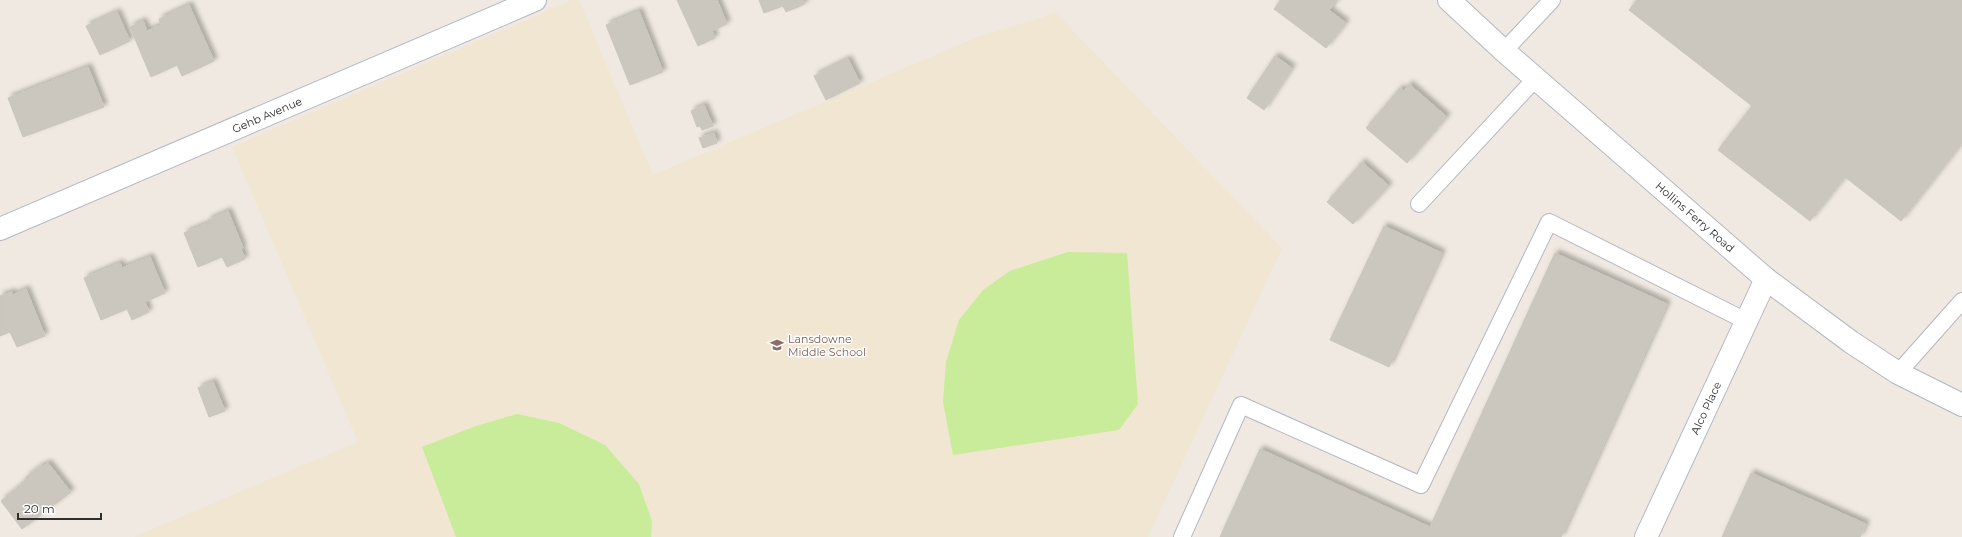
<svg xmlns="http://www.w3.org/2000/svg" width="1962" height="537" viewBox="0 0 1962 537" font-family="Montserrat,sans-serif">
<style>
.education{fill:#f0e6d1}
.pitch{fill:#c9ec9a}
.building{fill:#cbc7bf;stroke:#cbc5ba;filter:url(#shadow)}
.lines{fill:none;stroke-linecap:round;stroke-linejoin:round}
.lane-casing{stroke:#b4b7c1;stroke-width:18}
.street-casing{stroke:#b4b7c1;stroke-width:24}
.secondary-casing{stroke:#b4b7c1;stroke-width:24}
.lane{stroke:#fff;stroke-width:16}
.street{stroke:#fff;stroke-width:22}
.secondary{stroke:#fff;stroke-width:22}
.labels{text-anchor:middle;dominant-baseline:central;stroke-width:3;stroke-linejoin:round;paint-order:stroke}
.street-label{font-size:11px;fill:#2e2e2e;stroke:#fff}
.education-label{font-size:11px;fill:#785e54;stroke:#fff;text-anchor:start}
</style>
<defs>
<filter id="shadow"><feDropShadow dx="3.5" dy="-3.5" stdDeviation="2" flood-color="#0004"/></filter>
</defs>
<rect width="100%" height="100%" fill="#efe9e1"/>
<path class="education" d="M572 0H579L653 175 978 37 1056 13 1282 248 1148 537H134L358 442 232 147Z"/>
<path class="pitch" d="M1068 252 1127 253 1138 404 1119 430 953 455 943 402 946 362 959 320 983 290 1010 271Z
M517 414 559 423 605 445 639 484 652 521 651 537H456L422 447 476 426Z"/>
<path class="building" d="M677 0H717L727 24 712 31 715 38 698 46Z
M759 0H803L805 4 786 12 783 6 764 13Z
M1281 0H1337L1329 10 1346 23 1326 48 1274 9Z
M1637 0H1962V143L1901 221 1845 177 1810 221 1718 150 1752 106 1629 10Z
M189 5 214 61 182 76 177 65 151 77 130 27 143 21 147 31 161 25 159 19Z
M639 11 663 72 630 85 606 25Z
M117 12 130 41 100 55 86 26Z
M1275 56 1292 68 1264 110 1247 98Z
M848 59 860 83 826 100 814 76Z
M88 67 104 107 23 137 8 98Z
M1409 84 1447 117 1407 163 1366 128 1400 88 1404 91Z
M704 105 713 126 702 130 700 126 697 127 691 111Z
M714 133 717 143 703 148 699 138Z
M1362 162 1389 186 1353 224 1327 202Z
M228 211 243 248 241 249 245 259 227 267 222 257 198 267 184 233 208 223V220Z
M1384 226 1442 253 1389 367 1330 340Z
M1555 253 1667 304 1561 537H1220L1260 449 1430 527Z
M150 257 165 293 145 302 149 312 132 320 127 309 101 320 84 278 120 263 122 268Z
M26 289 45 336 17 347 10 332 0 336V296L12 292 13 295Z
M213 382 225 411 209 417 198 388Z
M48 463 71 492 22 529 1 501 22 484 21 483 27 479 26 477 42 465 43 466Z
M1751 473 1866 524 1860 537H1722Z"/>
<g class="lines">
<g class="lane-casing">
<path id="lane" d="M1504 51 1552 0
M1419 204 1536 78
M1898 373 1962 301
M1182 537 1241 405 1421 485 1549 222 1746 321"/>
</g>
<g class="street-casing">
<path id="street" d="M0 229 535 0
M1646 537 1766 279"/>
</g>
<g class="secondary-casing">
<path id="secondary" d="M1449 0 1504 51 1766 279 1851 342 1898 373 1962 405"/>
</g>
<use href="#lane" class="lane"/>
<use href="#street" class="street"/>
<use href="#secondary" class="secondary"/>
</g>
<defs>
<g id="school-bare" transform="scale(1.08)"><path d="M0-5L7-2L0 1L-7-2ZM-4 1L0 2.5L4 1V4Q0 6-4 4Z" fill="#8d6e63" stroke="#fff" stroke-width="2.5" paint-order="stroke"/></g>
</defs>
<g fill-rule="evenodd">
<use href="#school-bare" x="777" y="345"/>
</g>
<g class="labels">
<g class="street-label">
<text transform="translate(267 115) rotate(-23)">Gehb Avenue</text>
<text transform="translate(1695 217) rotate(41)">Hollins Ferry Road</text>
<text transform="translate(1706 408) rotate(-65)">Alco Place</text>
</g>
<g class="education-label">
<text x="788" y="339">Lansdowne<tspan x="788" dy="13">Middle School</tspan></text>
</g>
</g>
<path d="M18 513v6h83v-6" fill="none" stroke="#2e2e2e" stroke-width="2"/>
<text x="24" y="513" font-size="12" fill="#2e2e2e" stroke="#ffffff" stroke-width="3" paint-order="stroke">20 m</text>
</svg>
